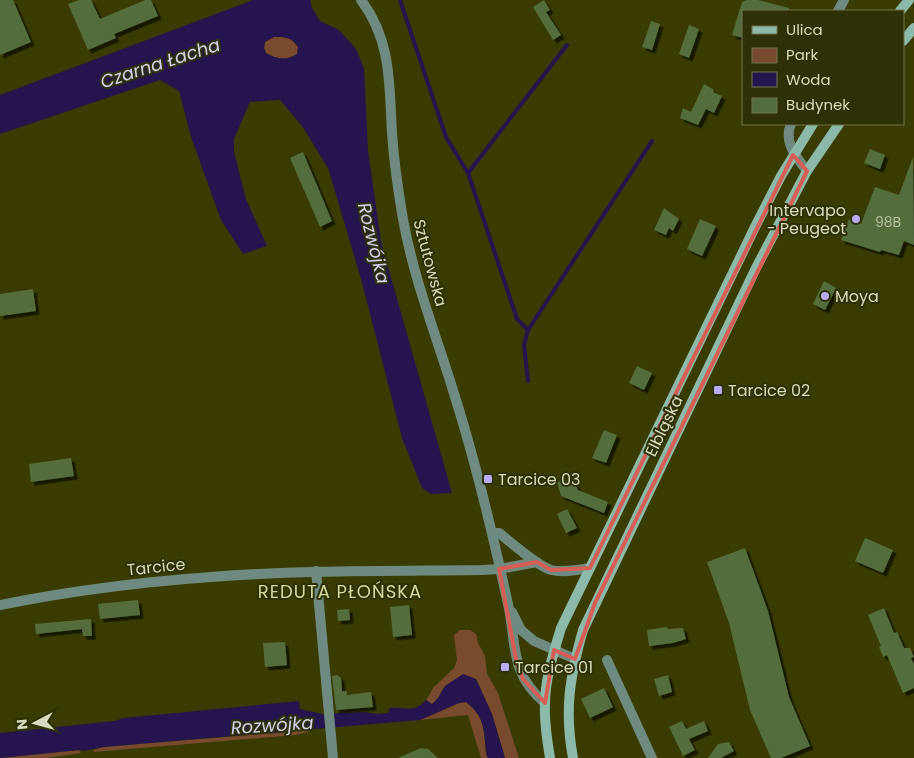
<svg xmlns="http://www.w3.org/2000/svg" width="914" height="758" viewBox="0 0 914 758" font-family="Poppins,sans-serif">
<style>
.green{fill:#784a2e}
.water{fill:#26144f;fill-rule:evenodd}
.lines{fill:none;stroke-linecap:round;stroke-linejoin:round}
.stream{stroke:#26144f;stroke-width:4}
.building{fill:#546d3e;filter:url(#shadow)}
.street{stroke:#6f8a80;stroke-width:10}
.secondary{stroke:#8cb9a9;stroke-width:10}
.marked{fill:none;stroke:#d75e55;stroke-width:4;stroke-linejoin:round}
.poi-dot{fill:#b8abf7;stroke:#2e3005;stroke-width:2}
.labels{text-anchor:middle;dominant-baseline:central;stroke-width:4;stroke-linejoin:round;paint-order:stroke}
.number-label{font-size:14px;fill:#b7c09f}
.poi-label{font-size:16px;fill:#d8dbbf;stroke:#2e3005;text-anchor:start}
.street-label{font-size:16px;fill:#d8dbbf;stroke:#2e3005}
.water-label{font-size:18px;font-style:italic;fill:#d5cff6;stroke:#2e3005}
.neighbourhood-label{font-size:18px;letter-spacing:1px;fill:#d4d99f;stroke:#2e3005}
</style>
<defs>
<filter id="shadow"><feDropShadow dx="3.5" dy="3.5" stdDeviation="0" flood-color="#0009"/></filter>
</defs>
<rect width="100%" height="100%" fill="#393b00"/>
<path class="green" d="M274 37C286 37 291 37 298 47L297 54C286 61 276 59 266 53L264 48 265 42Z
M460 630H470L476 634 478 643 485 656 487 674 498 693 519 758H505L492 714 476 679 445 686 438 698 432 705 426 701 433 688 454 668 457 660 454 635Z
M466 702C481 714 484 724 485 742 486 748 485 753 488 758H481L468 715 420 720 459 703Z
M311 730 308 732 295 735 93 752 94 750 103 747Z
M79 750 81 753 47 758H0Z"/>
<path class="water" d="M253 0H310L312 8 320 21 339 30 356 49 364 68 368 150 381 242 452 493 431 494 422 488 402 438 361 279 328 168 302 126 280 100 250 102 234 139V152L246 199 267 246 243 254 221 220 191 137 179 91 160 80 0 134V95ZM274 37C286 37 291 37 298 47L297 54C286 61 276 59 266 53L264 48 265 42Z
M463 674 476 679 492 714 505 758H488C485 753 486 748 485 742 484 724 481 714 466 702L459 703 420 720 103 747 83 751 79 750 0 758V733L114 721 124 718 299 701 300 709 322 714 365 712 377 714 388 713 390 708C405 706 413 714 426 700L432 704 438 698 445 686Z"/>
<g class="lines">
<path class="stream" d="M400 0 446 137 468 173 517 319 528 330 524 345 528 381
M468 173 567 45
M528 330 652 141"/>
</g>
<path class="building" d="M0 0H13L31 42 0 55Z
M79 0H91L100 19 145 0H151L158 16 114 34 116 38 88 50 68 4Z
M544 0 550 10 546 12 561 35 553 40 533 7Z
M747 0H758L789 8 788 11H743V38L732 35 742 2Z
M651 21 660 24 652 50 642 47Z
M689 25 699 29 689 58 679 54Z
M704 84 714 90 713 92 722 96 714 113 706 109 698 125 680 118 683 108 691 112Z
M870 149 885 155 880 169 864 163Z
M303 152 332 221 320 227 290 158Z
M913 157 914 245 904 241 899 255 881 250 880 252 841 240 849 219 861 224 875 187 899 195Z
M664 208 679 219 673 231 669 228 666 235 654 230Z
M700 219 716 226 702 256 687 249Z
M824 281 836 288 825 310 813 304Z
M33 289 36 311 0 316V294Z
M637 366 652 373 644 390 629 383Z
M604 430 617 435 606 463 592 458Z
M71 458 74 476 31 482 29 464Z
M566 480 575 482 578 490 608 502 604 513 561 496 557 482Z
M567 509 577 528 566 533 557 514Z
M865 538 893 550 883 573 855 561Z
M745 548 768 611 789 697 810 746 781 758H771L750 710 729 623 707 562Z
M138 600 140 615 100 619 98 604Z
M409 605 412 635 393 637 390 607Z
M884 608 894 633 897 632 904 648H910L914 657 911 658 914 664V688L903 693 887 655 883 657 879 647 881 646 868 615Z
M349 609 350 620 338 621 337 610Z
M91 619 92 636H83L82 629 36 634 35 624Z
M667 627 668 629 683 628 686 639 673 643 649 646 647 630Z
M285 642 287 665 265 667 263 643Z
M337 675 341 678 342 691H347V695L371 692 373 707 336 710 332 676Z
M668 675 672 692 659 696 654 679Z
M604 688 613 707 590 718 581 699Z
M682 721 686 729 704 721 708 731 689 739 695 750 683 756 669 727Z
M729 742 734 751 721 758H708L718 744Z
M421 748 428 749 438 758H398Z"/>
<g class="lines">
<path class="street" d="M361 0C392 41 389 85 392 133 394 162 398 190 403 219 414 281 438 340 456 400 477 467 493 535 508 604 517 645 509 673 545 703
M838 11 844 0
M791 124C783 142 796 157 807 171
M492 533H499C512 543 536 565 551 570 563 573 577 570 590 568
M316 571 333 758
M0 605C70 591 141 582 211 577 301 570 391 571 482 570L499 569 537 562
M512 612 521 630 534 641 575 659
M607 660 652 758"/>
<path class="secondary" d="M900 11 909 0
M903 41 914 28
M550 758C547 740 544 722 545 704 545 678 554 652 561 628L755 227 781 176 813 124
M573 758C564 710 570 676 583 630L756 268 807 171 839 124"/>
</g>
<path class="marked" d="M793 155 807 171 595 603 575 659 554 650 545 703 523 679 517 664 499 569 537 562 551 570 590 568Z"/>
<g class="poi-dot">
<circle cx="856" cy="219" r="5"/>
<circle cx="825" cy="296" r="5"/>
<rect x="713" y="385" width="10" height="10" rx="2.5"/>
<rect x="483" y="474" width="10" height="10" rx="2.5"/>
<rect x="500" y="662" width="10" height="10" rx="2.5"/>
</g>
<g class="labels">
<g class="number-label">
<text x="888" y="222">98B</text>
</g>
<g class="poi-label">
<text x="846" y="210" text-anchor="end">Intervapo<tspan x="846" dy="18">- Peugeot</tspan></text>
<text x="835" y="296">Moya</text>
<text x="728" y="390">Tarcice 02</text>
<text x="498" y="479">Tarcice 03</text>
<text x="515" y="667">Tarcice 01</text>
</g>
<g class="street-label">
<text transform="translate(430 263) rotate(75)">Sztutowska</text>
<text transform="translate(664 426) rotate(-64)">Elbląska</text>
<text transform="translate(156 567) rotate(-6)">Tarcice</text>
</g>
<g class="water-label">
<text transform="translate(160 63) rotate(-18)">Czarna Łacha</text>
<text transform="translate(374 243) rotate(76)">Rozwójka</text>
<text transform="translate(272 725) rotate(-4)">Rozwójka</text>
</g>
<g class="neighbourhood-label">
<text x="340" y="591">REDUTA PŁOŃSKA</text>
</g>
</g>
<rect x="742" y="10" width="162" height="115" fill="#2e3005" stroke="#72744f"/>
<rect x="752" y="26" width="25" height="8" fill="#8cb9a9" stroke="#72744f"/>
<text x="786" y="35" font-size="15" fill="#d8dbbf">Ulica</text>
<rect x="752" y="48" width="25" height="15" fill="#784a2e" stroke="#72744f"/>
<text x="786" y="60" font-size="15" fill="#d8dbbf">Park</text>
<rect x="752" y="72" width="25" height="15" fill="#26144f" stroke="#72744f"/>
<text x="786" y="85" font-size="15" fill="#d8dbbf">Woda</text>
<rect x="752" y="98" width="25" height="15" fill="#546d3e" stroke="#72744f"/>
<text x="786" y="110" font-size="15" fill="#d8dbbf">Budynek</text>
<g transform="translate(35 723) rotate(264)" stroke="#2e3005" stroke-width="4" paint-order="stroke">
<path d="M0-4L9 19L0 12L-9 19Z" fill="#d8dbbf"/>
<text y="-8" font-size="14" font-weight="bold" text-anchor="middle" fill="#d8dbbf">N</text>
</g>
</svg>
